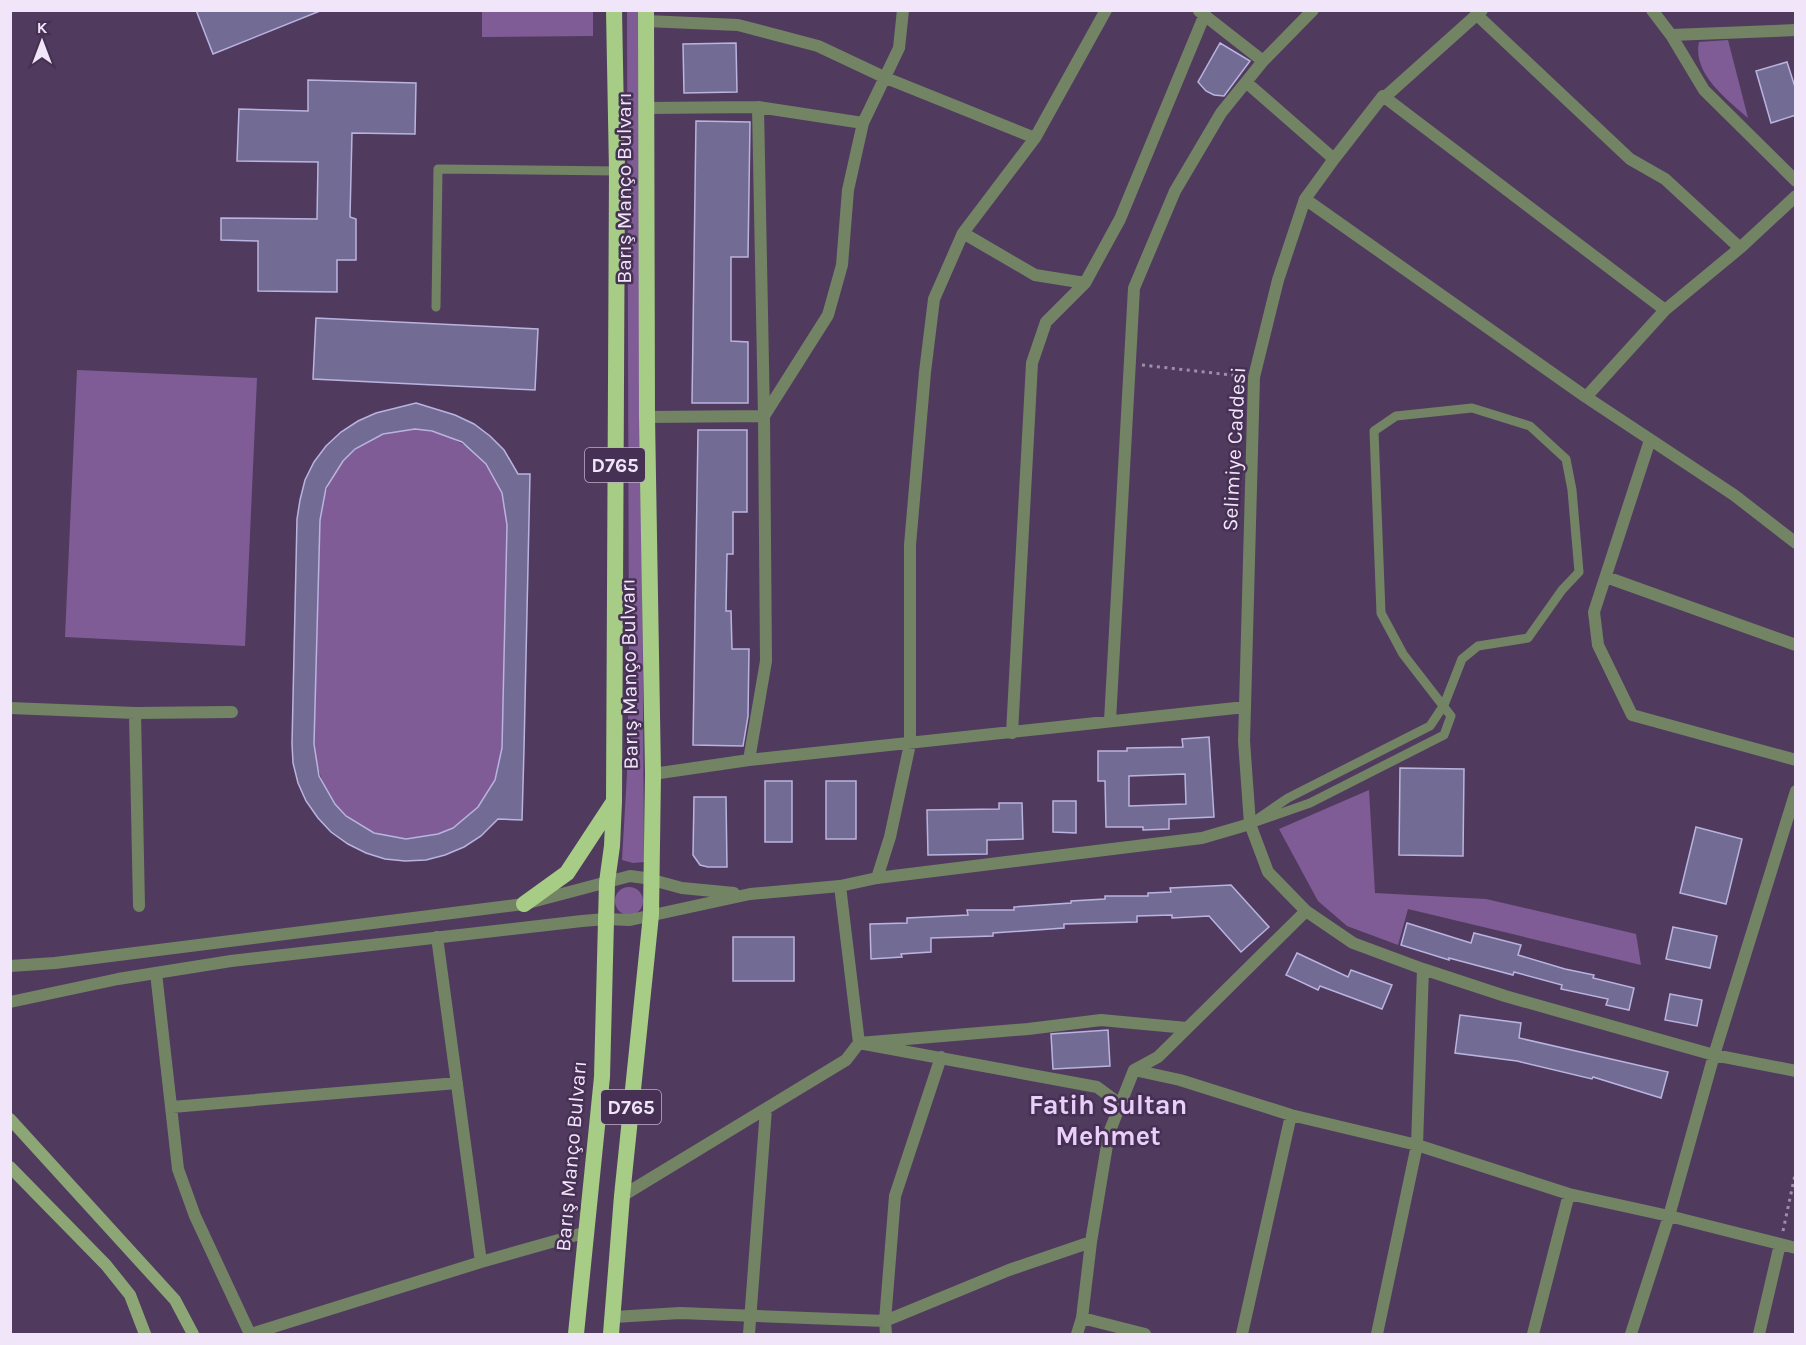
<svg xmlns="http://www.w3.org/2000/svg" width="1806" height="1345" viewBox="0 0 1806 1345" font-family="Karla,sans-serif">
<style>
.green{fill:#805c97}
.building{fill:#726c95;stroke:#bab3e0;stroke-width:1.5;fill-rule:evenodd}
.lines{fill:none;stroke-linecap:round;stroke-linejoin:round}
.path{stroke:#9f8eab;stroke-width:3;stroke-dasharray:3 4.5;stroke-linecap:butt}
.service{stroke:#738465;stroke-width:9}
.minor{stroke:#738465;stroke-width:12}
.tertiary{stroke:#738465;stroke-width:12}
.secondary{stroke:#8ca675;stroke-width:12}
.trunk{stroke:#a6cc86;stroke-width:16}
.labels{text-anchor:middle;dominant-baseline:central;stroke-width:5;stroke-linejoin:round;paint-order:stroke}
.shield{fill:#463053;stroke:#beafc8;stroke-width:1.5}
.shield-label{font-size:20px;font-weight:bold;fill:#f1e5fa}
.street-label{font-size:21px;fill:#f1e5fa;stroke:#463053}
.district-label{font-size:27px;font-weight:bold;fill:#e9cffa;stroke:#463053}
</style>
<rect width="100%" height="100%" fill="#503b5e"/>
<path class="green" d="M639 10 644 862 633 863 622 860 627 774 629 664 627 11Z
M482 11H593V36L482 37Z
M1728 40 1748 118C1728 100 1692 74 1699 42Z
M77 370 257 378 245 646 65 637Z
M415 429C455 433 488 454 502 492 505 502 505 514 507 525L502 748C488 871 323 868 314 744L320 520C326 465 360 432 415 429Z
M1369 790 1375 893 1486 899 1636 934 1641 965 1408 909 1398 945 1347 926 1318 901 1279 829Z
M615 901a14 14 0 1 1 28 0a14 14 0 1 1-28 0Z"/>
<path class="building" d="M196 10H320V11L213 54Z
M736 43 737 92 684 93 683 44Z
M1220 43 1250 61 1224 96 1214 95 1206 91 1198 82Z
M1787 62 1796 90V115L1771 123 1756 71Z
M308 80 416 83 415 134 352 133 350 217 356 219V260H337V292L258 291V241L221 240V218L317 219 318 162 237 161 239 109 308 111Z
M696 121 750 122 748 257H731V341L748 342V403H692Z
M316 318 538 329 535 390 313 379Z
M416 403 455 415 474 424 490 436 504 450 518 474H530L524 749 522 820 498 819 481 836 464 847 445 855 426 860 405 861 385 859 366 853 348 844 331 832 318 818 306 801 298 783 293 763 292 744 297 519 300 500 305 480 314 462 326 446 341 432 358 421 376 413ZM415 429 432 431 462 442 486 464 502 493 507 525 502 748 495 780 478 807 453 828 438 834 406 839 374 833 346 816 335 804 319 776 314 744 320 520 326 488 343 461 355 449 383 434Z
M698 430H747V512H733V554H727L726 611H731L732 649H749L748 716 743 746 693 745Z
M1209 737 1214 817 1169 819V829L1143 830V827H1106L1105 781H1098V751H1127V748L1183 747 1182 739ZM1185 774 1186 804 1129 806V776Z
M1400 768 1464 769 1463 856 1399 855Z
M765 781H792V842H765Z
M826 781H856V839H826Z
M694 797H726L727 867H708L700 865 693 855Z
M1053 801H1076V833L1053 832Z
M999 803H1022L1023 839 987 840V854L928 855 927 810 999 809Z
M1696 827 1742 839 1726 904 1680 893Z
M1231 885 1269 927 1241 952 1209 916 1172 918V915L1137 916V922L1064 924V928L993 933V936L931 938V952L901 954 902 957 871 959 870 924 907 923V918L968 915 967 910H1014V907L1071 903V901L1105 899V896H1148V893L1171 892 1170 888Z
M1407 923 1471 943 1474 933 1521 945 1518 955 1565 969 1594 975 1593 978 1634 988 1629 1010 1606 1005 1608 999 1561 989 1562 985 1514 972 1513 975 1449 958V960L1401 945Z
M1673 927 1717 936 1710 968 1666 959Z
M733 937H794V981H733Z
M1297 953 1348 977 1351 970 1392 985 1382 1009 1320 986 1318 990 1286 975Z
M1670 994 1702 1000 1697 1026 1665 1020Z
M1460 1015 1521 1023 1519 1038 1668 1072 1661 1098 1593 1077 1592 1079 1517 1061 1455 1053Z
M1108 1030 1110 1066 1053 1069 1051 1034Z"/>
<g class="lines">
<path class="path" d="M1142 365 1240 376
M1783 1231 1796 1170"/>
<path class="service" d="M436 307 438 169 617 171
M1250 824 1288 798 1430 726 1444 705 1462 659 1478 646 1528 638 1562 590 1579 572 1572 490 1566 459 1530 426 1472 408 1396 416 1374 431 1381 613 1403 654 1451 716 1444 735 1310 803 1250 824"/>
<path class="minor" d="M1482 10 1386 96H1383L1334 159 1305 199 1278 280 1254 377 1245 707 1244 741 1250 824 1268 872 1306 911 1353 943 1423 969 1505 996 1714 1055 1796 1071
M1652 10 1671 35 1704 90 1796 181
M1199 11 1263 61
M1477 15 1630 159 1665 179 1740 248
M646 21 738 25 818 46 886 78 1035 138
M1671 35 1796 30
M1247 83 1334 159
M1383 96 1665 310
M647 108 758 107
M1305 199 1586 397 1734 495 1796 543
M963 233 1035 275 1085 283
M1586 397 1665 310 1740 248 1796 196
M647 417 764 416 828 315 842 265 848 190 863 123
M1650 440 1594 612 1598 645 1632 715 1796 760
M1606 577 1796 645
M10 708 135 713 232 712
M135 713 139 906
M1110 721 1134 288 1175 191 1221 113 1263 61 1313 10
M1012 733 1032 363 1046 322 1085 283 1120 219 1205 14 1204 10
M749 760 1245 707
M653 774 749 760 766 661 764 416 758 107 863 123 899 48 903 10
M877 878 890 837 910 744V545L925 372 934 299 963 233 1035 138 1106 10
M840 886 859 1043 1097 1087 1120 1104
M437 937 481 1262
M156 973 178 1169 195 1216 250 1334
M1134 1070 1180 1080 1291 1115 1417 1145 1569 1194 1669 1216 1796 1248
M172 1107 457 1083
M622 1196 846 1060 859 1043 1028 1029 1101 1020 1187 1028
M614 1317 680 1313 885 1321 1009 1270 1091 1242
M1082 1318 1145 1334
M251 1334 481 1262 587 1232
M749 1334 766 1109
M886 1334 885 1321 895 1196 941 1057
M1077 1334 1082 1318 1091 1242 1109 1133 1134 1070 1158 1057 1306 911
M1242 1334 1291 1115
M1377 1334 1417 1145 1423 969
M1533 1334 1569 1194
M1631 1334 1669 1216 1714 1055 1796 791
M1759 1334 1780 1244"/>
<path class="tertiary" d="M10 966 55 963 524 904 630 876 645 878 682 888 734 893
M10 1002 118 979 231 961 582 921 606 919 630 920 750 894 840 886 877 878 1202 838 1250 824"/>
<path class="secondary" d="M10 1119 175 1300 193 1334
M10 1167 106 1265 130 1295 145 1334"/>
<path class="trunk" d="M524 904 567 873 613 803
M576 1334 602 1077 607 882 612 846 614 802 617 171 614 10
M611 1334 622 1196 651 915 653 774 647 417 646 10"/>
</g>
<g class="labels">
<g class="shield">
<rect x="585" y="448" width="60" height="34" rx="4.5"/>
<rect x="601" y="1090" width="60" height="34" rx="4.5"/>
</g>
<g class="shield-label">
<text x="615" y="465">D765</text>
<text x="631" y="1107">D765</text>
</g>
<g class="street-label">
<text transform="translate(624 188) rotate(-90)">Barış Manço Bulvarı</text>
<text transform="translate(1234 449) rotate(-87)">Selimiye Caddesi</text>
<text transform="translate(629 674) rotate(-91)">Barış Manço Bulvarı</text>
<text transform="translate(571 1156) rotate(-85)">Barış Manço Bulvarı</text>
</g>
<g class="district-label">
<text x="1108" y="1105">Fatih Sultan<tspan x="1108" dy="31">Mehmet</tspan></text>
</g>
</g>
<rect width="1806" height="1345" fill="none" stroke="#f1e5fa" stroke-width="24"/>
<g transform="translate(42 42)" stroke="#463053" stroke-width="4.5" paint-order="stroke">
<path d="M0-4.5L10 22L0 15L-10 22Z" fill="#f1e5fa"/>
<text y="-9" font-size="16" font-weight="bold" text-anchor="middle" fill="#f1e5fa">K</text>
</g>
</svg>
